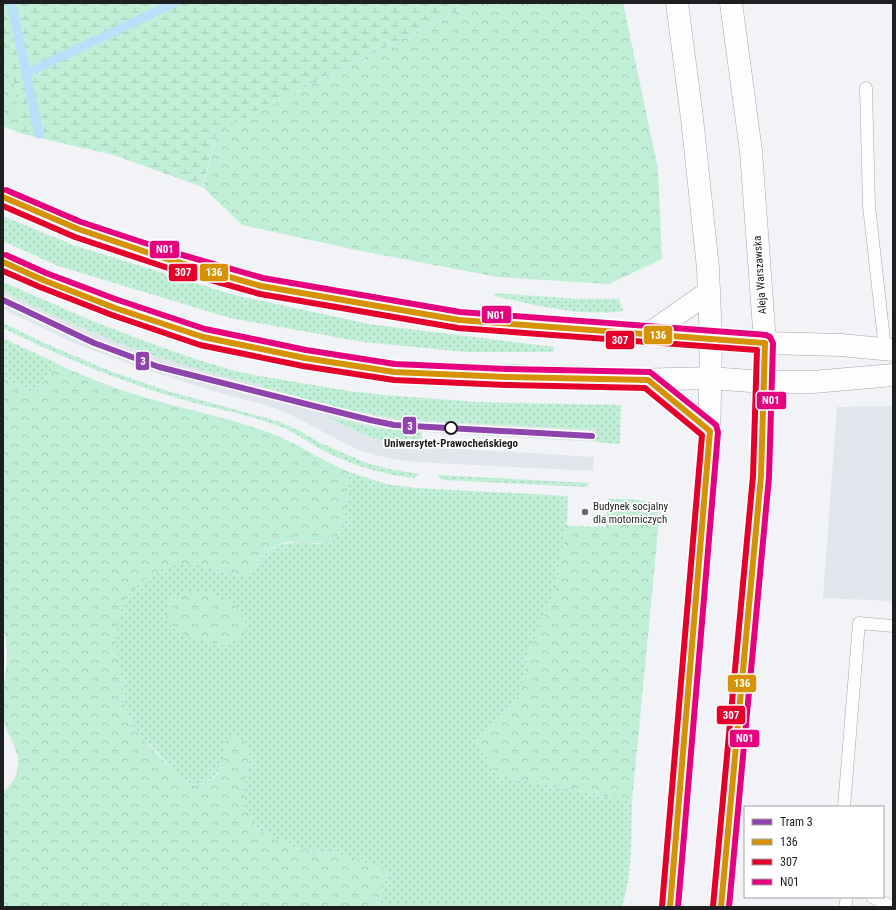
<svg xmlns="http://www.w3.org/2000/svg" width="896" height="910" viewBox="0 0 896 910" font-family="'Roboto Condensed',sans-serif">
<style>
.built{fill:#e0e6eb}
.grass{fill:url(#grass-dots);fill-rule:evenodd}
.forest{fill:url(#forest-crowns)}
.wetland{fill:url(#wetland-marsh)}
.lines{fill:none;stroke-linecap:round;stroke-linejoin:round}
.stream{stroke:#b8e0fa;stroke-width:9}
.service-casing{stroke:#a5a7a8;stroke-width:13}
.minor-casing{stroke:#a5a7a8;stroke-width:23}
.secondary-casing{stroke:#a5a7a8;stroke-width:23}
.service{stroke:#fdfdfe;stroke-width:12}
.minor{stroke:#fdfdfe;stroke-width:22}
.secondary{stroke:#fdfdfe;stroke-width:22}
.bus-1-casing{stroke:#fff;stroke-width:9}
.bus-2-casing{stroke:#fff;stroke-width:9}
.bus-3-casing{stroke:#fff;stroke-width:9}
.bus-1{stroke:#d69205;stroke-width:6}
.bus-2{stroke:#e4002b;stroke-width:6}
.bus-3{stroke:#e5007d;stroke-width:6}
.tram-1-casing{stroke:#fff;stroke-width:9}
.tram-1{stroke:#8e44ad;stroke-width:6}
.stop-dot{fill:#fff;stroke:#1d1e1f;stroke-width:2}
.poi-dot{fill:#67696a;stroke:#fff;stroke-width:1.5}
.labels{text-anchor:middle;dominant-baseline:central;stroke-width:3.5;stroke-linejoin:round;paint-order:stroke}
.street-label{font-size:11px;fill:#1d1e1f;stroke:#fff}
.stop-label{font-size:11px;font-weight:bold;fill:#1d1e1f;stroke:#fff}
.poi-label{font-size:11px;fill:#1d1e1f;stroke:#fff;text-anchor:start}
.line-badge{stroke:#fff;stroke-width:1.5}
.badge-label{font-size:11px;text-anchor:middle;font-weight:bold;fill:#fff}
</style>
<defs>
<pattern id="grass-dots" width="8" height="8" patternUnits="userSpaceOnUse"><rect width="8" height="8" fill="#c0eed6"/><path d="M2 2h.1M6 6h.1" fill="none" stroke="#a5ccb7" stroke-width="1.8" stroke-linecap="round"/></pattern>
<pattern id="forest-crowns" width="20" height="18" patternUnits="userSpaceOnUse"><rect width="20" height="18" fill="#c0eed6"/><path d="M2 6a3 3 0 1 1 6 0M12 15a3 3 0 1 1 6 0" fill="none" stroke="#a5ccb7"/></pattern>
<pattern id="wetland-marsh" width="20" height="14" patternUnits="userSpaceOnUse"><rect width="20" height="14" fill="#c0eed6"/><path d="M1 5h8M5 5V1M11 12h8M15 12V8" fill="none" stroke="#a5ccb7"/></pattern>
</defs>
<rect width="100%" height="100%" fill="#f1f3f6"/>
<path class="built" d="M3 291 79 327 141 351 201 370 262 385V388L365 414 410 420 595 430V442L404 431 376 428 328 417 355 431 376 439 411 446 594 457 593 471 413 462 388 458 358 450 291 415 266 405 220 393 143 369 76 344 3 309Z
M893 406V601L823 598 837 407Z"/>
<path class="grass" d="M3 216 73 245 234 295 369 324 554 347 553 352H467L363 342 230 318 58 266 3 241Z
M3 282 90 320 142 340 192 358 235 371 254 375 349 391 384 395 477 402 621 405 620 444 595 442V430L410 420C359 415 311 400 261 387V385C221 376 180 365 141 351 93 334 48 313 3 291Z
M495 293 577 299H619L623 311C579 317 537 305 494 296Z
M3 323 44 343 115 373 171 392 277 421 298 430 320 443 367 463 389 469 419 474 414 478C383 475 352 465 324 451 308 442 293 431 276 425 244 413 210 408 177 398 116 380 60 356 3 328Z
M3 338 56 363 35 394 3 377Z
M326 416 376 428 422 432 421 447C386 446 356 432 326 416Z
M349 472 386 484 416 488 568 496 567 526 555 590 527 656 521 693 499 719 476 741 498 776 632 801C631 837 633 872 622 907H378L388 870 337 853 298 849 257 829 244 805V792L249 759 226 741C224 759 222 777 203 783 198 784 193 785 188 783 178 778 166 762 158 753 149 744 134 730 129 719 124 707 124 693 122 680 119 666 116 652 117 638 117 628 118 617 122 608 132 586 155 567 180 564 201 562 221 573 242 576L257 566 261 558 269 551 277 545 298 542 320 544 344 528ZM188 593 232 602 240 609 245 620 168 604 172 599Z
M438 475 589 483 586 487 443 480 439 478Z"/>
<path class="forest" d="M473 3H623L658 169 662 259 609 284 498 277 361 251 242 225 203 187 217 132Z
M3 53 11 66 22 134 3 126Z
M56 363C85 377 116 389 147 398 187 410 230 418 270 433 298 443 321 461 349 472L344 528C326 556 301 534 277 545 265 550 258 564 250 574L242 576C221 573 201 562 180 564 156 567 131 586 122 609 118 618 117 629 117 639 116 653 120 667 122 681 124 693 124 708 129 720 134 730 180 780 189 784 195 785 202 784 207 782 229 772 219 752 228 737L236 736 246 742 250 750 244 792V805L257 829 298 849 337 853 388 869 378 907H3V792C11 785 17 777 18 766 20 749 5 733 3 716 0 697 6 677 7 658 8 649 6 637 3 628V377L35 394Z
M607 499C619 499 653 497 657 510 660 520 657 533 657 542L632 801 498 776 476 741 499 719 521 693 527 656 555 590 567 526 606 527Z
M201 591C212 593 223 596 232 602 247 613 254 636 232 642 213 647 162 636 167 609 168 606 169 601 172 599 180 594 192 592 201 591Z"/>
<path class="wetland" d="M3 3H473L217 132 202 187 114 155 22 134 11 66 3 53Z"/>
<g class="lines">
<path class="stream" d="M11 3 39 134
M25 74 174 3"/>
<g class="service-casing">
<path id="service" d="M866 88 869 206 885 349
M844 807 859 623 893 626
M872 897 893 907
M845 907 847 897"/>
</g>
<g class="minor-casing">
<path id="minor" d="M765 343 841 345 893 350
M765 382H813L893 375"/>
</g>
<g class="secondary-casing">
<path id="secondary" d="M3 197 78 229 170 260 261 286 459 320 633 334 765 343
M3 262 43 280 115 308 203 337 305 358 394 372 632 380 710 378 765 382
M647 335 709 292
M648 380 710 431
M670 907 709 444 711 340 708 268 692 118 677 3
M721 907 761 476 765 343 751 151 731 3"/>
</g>
<use href="#service" class="service"/>
<use href="#minor" class="minor"/>
<use href="#secondary" class="secondary"/>
<g class="bus-1-casing">
<path id="bus-1" d="M3 197 78 229 170 260 261 286 459 320 765 343 761 476 721 907
M3 262 43 280 115 308 203 337 305 358 394 372 506 377 648 380 710 431 670 907"/>
</g>
<g class="bus-2-casing">
<path id="bus-2" d="M3 206 75 237 168 268 260 294 458 328 757 350 753 476 713 906
M3 271 40 287 112 315 200 345 303 366 394 380 506 385 645 388 702 435 662 906"/>
</g>
<g class="bus-3-casing">
<path id="bus-3" d="M6 190 81 222 172 252 263 278 460 312 766 335 770 337 773 343 769 477 729 907
M6 255 46 273 118 300 205 329 306 350 395 364 506 369 650 372 716 425 718 432 678 907"/>
</g>
<use href="#bus-1" class="bus-1"/>
<use href="#bus-2" class="bus-2"/>
<use href="#bus-3" class="bus-3"/>
<g class="tram-1-casing">
<path id="tram-1" d="M3 300 94 343 159 367 370 420 394 425 592 436"/>
</g>
<use href="#tram-1" class="tram-1"/>
</g>
<circle class="stop-dot" cx="451" cy="428" r="6"/>
<circle class="poi-dot" cx="585" cy="512" r="4"/>
<g class="labels">
<g class="street-label">
<text transform="translate(760 275) rotate(-94)">Aleja Warszawska</text>
</g>
<g class="stop-label">
<text x="451" y="443">Uniwersytet-Prawocheńskiego</text>
</g>
<g class="poi-label">
<text x="593" y="506">Budynek socjalny<tspan x="593" dy="13">dla motorniczych</tspan></text>
</g>
</g>
<g class="line-badge">
<rect x="149" y="240" width="31" height="19" rx="4" fill="#e5007d"/>
<rect x="168" y="263" width="30" height="19" rx="4" fill="#e4002b"/>
<rect x="199" y="263" width="30" height="19" rx="4" fill="#d69205"/>
<rect x="481" y="305" width="31" height="19" rx="4" fill="#e5007d"/>
<rect x="643" y="325" width="30" height="20" rx="4" fill="#d69205"/>
<rect x="605" y="330" width="30" height="20" rx="4" fill="#e4002b"/>
<rect x="135" y="351" width="15" height="20" rx="4" fill="#8e44ad"/>
<rect x="756" y="391" width="31" height="19" rx="4" fill="#e5007d"/>
<rect x="402" y="416" width="15" height="19" rx="4" fill="#8e44ad"/>
<rect x="727" y="674" width="30" height="19" rx="4" fill="#d69205"/>
<rect x="716" y="705" width="30" height="20" rx="4" fill="#e4002b"/>
<rect x="729" y="729" width="31" height="19" rx="4" fill="#e5007d"/>
</g>
<g class="badge-label">
<text x="165" y="253">N01</text>
<text x="183" y="276">307</text>
<text x="214" y="276">136</text>
<text x="496" y="319">N01</text>
<text x="658" y="339">136</text>
<text x="620" y="344">307</text>
<text x="143" y="365">3</text>
<text x="771" y="404">N01</text>
<text x="410" y="430">3</text>
<text x="742" y="687">136</text>
<text x="731" y="719">307</text>
<text x="745" y="742">N01</text>
</g>
<rect width="896" height="910" fill="none" stroke="#1d1e1f" stroke-width="8"/>
<rect x="744" y="806" width="140" height="92" fill="#ffffff" stroke="#a5a5a5"/>
<rect x="752" y="819" width="20" height="6" fill="#8e44ad" stroke="#a5a5a5"/>
<text x="780" y="826" font-size="12" fill="#1d1e1f">Tram 3</text>
<rect x="752" y="839" width="20" height="6" fill="#d69205" stroke="#a5a5a5"/>
<text x="780" y="846" font-size="12" fill="#1d1e1f">136</text>
<rect x="752" y="859" width="20" height="6" fill="#e4002b" stroke="#a5a5a5"/>
<text x="780" y="866" font-size="12" fill="#1d1e1f">307</text>
<rect x="752" y="879" width="20" height="6" fill="#e5007d" stroke="#a5a5a5"/>
<text x="780" y="886" font-size="12" fill="#1d1e1f">N01</text>
</svg>
